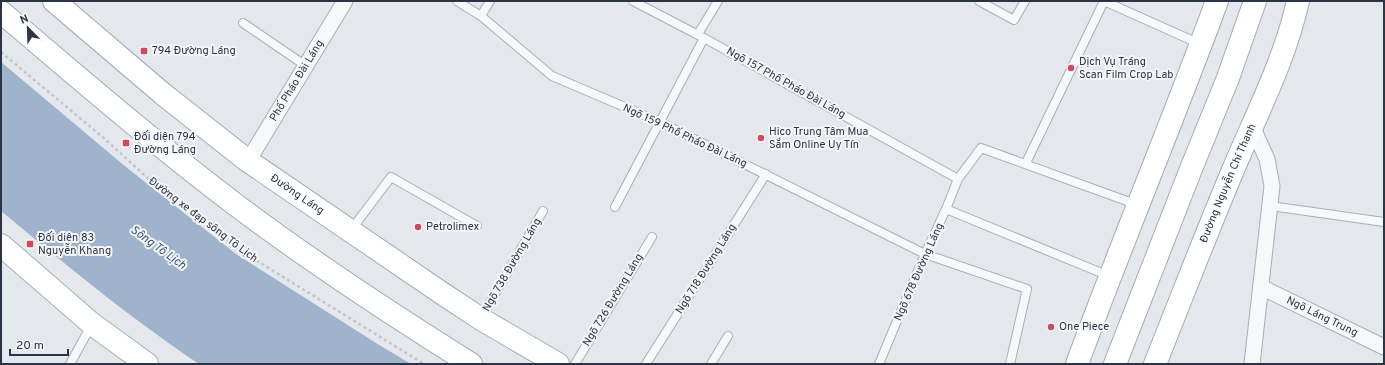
<svg xmlns="http://www.w3.org/2000/svg" width="1385" height="365" viewBox="0 0 1385 365" font-family="Overpass,sans-serif">
<style>
.water{fill:#9fb4cc}
.lines{fill:none;stroke-linecap:round;stroke-linejoin:round}
.service-casing{stroke:#a9aeb7;stroke-width:10}
.minor-casing{stroke:#a9aeb7;stroke-width:17}
.secondary-casing{stroke:#a9aeb7;stroke-width:24}
.primary-casing{stroke:#a3abb8;stroke-width:24}
.path{stroke:#c2c5cb;stroke-width:2.5;stroke-dasharray:3 3;stroke-linecap:butt}
.service{stroke:#f7f8fa;stroke-width:8}
.minor{stroke:#f7f8fa;stroke-width:15}
.secondary{stroke:#fff;stroke-width:22}
.primary{stroke:#fff;stroke-width:22}
.poi-dot{fill:#d1495b;stroke:#f4f6f9;stroke-width:1.5}
.labels{text-anchor:middle;dominant-baseline:central;stroke-width:4;stroke-linejoin:round;paint-order:stroke}
.poi-label{font-size:11px;fill:#2b3445;stroke:#f4f6f9;text-anchor:start}
.street-label{font-size:11px;fill:#2b3445;stroke:#f4f6f9}
.water-label{font-size:12px;font-style:italic;fill:#34527a;stroke:#f4f6f9}
</style>
<rect width="100%" height="100%" fill="#e4e7ec"/>
<path class="water" d="M 1,62 L 126,167 L 236,254 L 376,343 L 411,364 L 199,364 C 130,318 65,264 1,211 Z"/>
<g class="lines">
<defs>
<path id="service" d="M 457,1 L 481,16 L 552,76 L 660,122 L 925,254 L 1027,289 L 1010,364
M 633,1 L 704,38 L 958,179
M 979,1 L 1014,20 L 1025,1
M 1104,1 L 1200,44
M 481,16 L 490,1
M 243,23 L 306,66
M 698,34 L 718,1
M 1026,163 L 1104,1
M 1270,206 L 1384,222
M 615,207 L 704,38
M 946,209 L 1109,276
M 351,230 L 391,177 L 477,226
M 481,318 L 543,211
M 70,364 L 92,324
M 575,364 L 652,237
M 646,364 L 766,174
M 711,364 L 728,336
M 879,364 L 925,254 L 946,209 L 958,179 L 981,148 L 1138,205"/>
<g id="minor">
<path id="s1" d="M 248,161 L 345,1"/>
<path id="s2" d="M 1261,287 L 1384,347"/>
<path d="M 1252,364 L 1272,186 L 1267,159 L 1252,126"/>
</g>
<path id="secondary" d="M 1,245 L 92,324 L 147,364"/>
<g id="primary">
<path id="s3" d="M 54,1 L 163,94 L 248,161 L 443,294 L 481,319 L 558,364"/>
<path d="M 1,12 C 78,77 155,144 236,205 C 312,262 391,314 471,364"/>
<path d="M 1077,364 C 1122,242 1172,123 1217,1"/>
<path d="M 1115,364 L 1191,169 L 1228,78 L 1255,1"/>
<path id="s4" d="M 1155,364 C 1181,299 1206,234 1233,170 C 1256,115 1285,60 1298,1"/>
</g>
</defs>
<use href="#service" class="service-casing"/>
<use href="#minor" class="minor-casing"/>
<use href="#secondary" class="secondary-casing"/>
<use href="#primary" class="primary-casing"/>
<path class="path" d="M 1,52 L 106,140 L 153,183 L 241,251 L 424,364"/>
<use href="#service" class="service"/>
<use href="#minor" class="minor"/>
<use href="#secondary" class="secondary"/>
<use href="#primary" class="primary"/>
</g>
<g class="poi-dot">
<rect x="140" y="47" width="8" height="8" rx="2"/>
<circle cx="1071" cy="68" r="4"/>
<circle cx="761" cy="138" r="4"/>
<rect x="122" y="139" width="8" height="8" rx="2"/>
<circle cx="418" cy="227" r="4"/>
<rect x="26" y="240" width="8" height="8" rx="2"/>
<circle cx="1051" cy="327" r="4"/>
</g>
<g class="labels">
<g class="poi-label">
<text x="152" y="51">794 Đường Láng</text>
<text x="1079" y="62">Dịch Vụ Tráng<tspan x="1079" dy="13">Scan Film Crop Lab</tspan></text>
<text x="769" y="132">Hico Trung Tâm Mua<tspan x="769" dy="13">Sắm Online Uy Tín</tspan></text>
<text x="134" y="137">Đối diện 794<tspan x="134" dy="13">Đường Láng</tspan></text>
<text x="426" y="227">Petrolimex</text>
<text x="38" y="238">Đối diện 83<tspan x="38" dy="13">Nguyễn Khang</tspan></text>
<text x="1059" y="327">One Piece</text>
</g>
<g class="street-label">
<text stroke="none"><textPath href="#s1" startOffset="94">Phố Pháo Đài Láng</textPath></text>
<text transform="translate(786 83) rotate(29)">Ngõ 157 Phố Pháo Đài Láng</text>
<text transform="translate(685 136) rotate(25)">Ngõ 159 Phố Pháo Đài Láng</text>
<text stroke="none"><textPath href="#s4" startOffset="195">Đường Nguyễn Chí Thanh</textPath></text>
<text stroke="none"><textPath href="#s3" startOffset="311">Đường Láng</textPath></text>
<text transform="translate(203 220) rotate(37)">Đường xe đạp sông Tô Lịch</text>
<text transform="translate(512 265) rotate(-60)">Ngõ 738 Đường Láng</text>
<text transform="translate(706 269) rotate(-58)">Ngõ 718 Đường Láng</text>
<text transform="translate(919 272) rotate(-66)">Ngõ 678 Đường Láng</text>
<text transform="translate(613 300) rotate(-59)">Ngõ 726 Đường Láng</text>
<text stroke="none"><textPath href="#s2" startOffset="68">Ngõ Láng Trung</textPath></text>
</g>
<g class="water-label">
<text transform="translate(158 248) rotate(36)">Sông Tô Lịch</text>
</g>
</g>
<rect width="1385" height="365" fill="none" stroke="#2b3445" stroke-width="4"/>
<g transform="translate(28 28) rotate(337)" stroke="#f4f6f9" stroke-width="3" paint-order="stroke">
<path d="M0-3L7 15L0 10L-7 15Z" fill="#2b3445"/>
<text y="-6" font-size="11" font-weight="bold" text-anchor="middle" fill="#2b3445">N</text>
</g>
<path d="M10 349v6h58v-6" fill="none" stroke="#2b3445" stroke-width="2"/>
<text x="16" y="349" font-size="12" fill="#2b3445" stroke="#f4f6f9" stroke-width="3" paint-order="stroke">20 m</text>
</svg>
